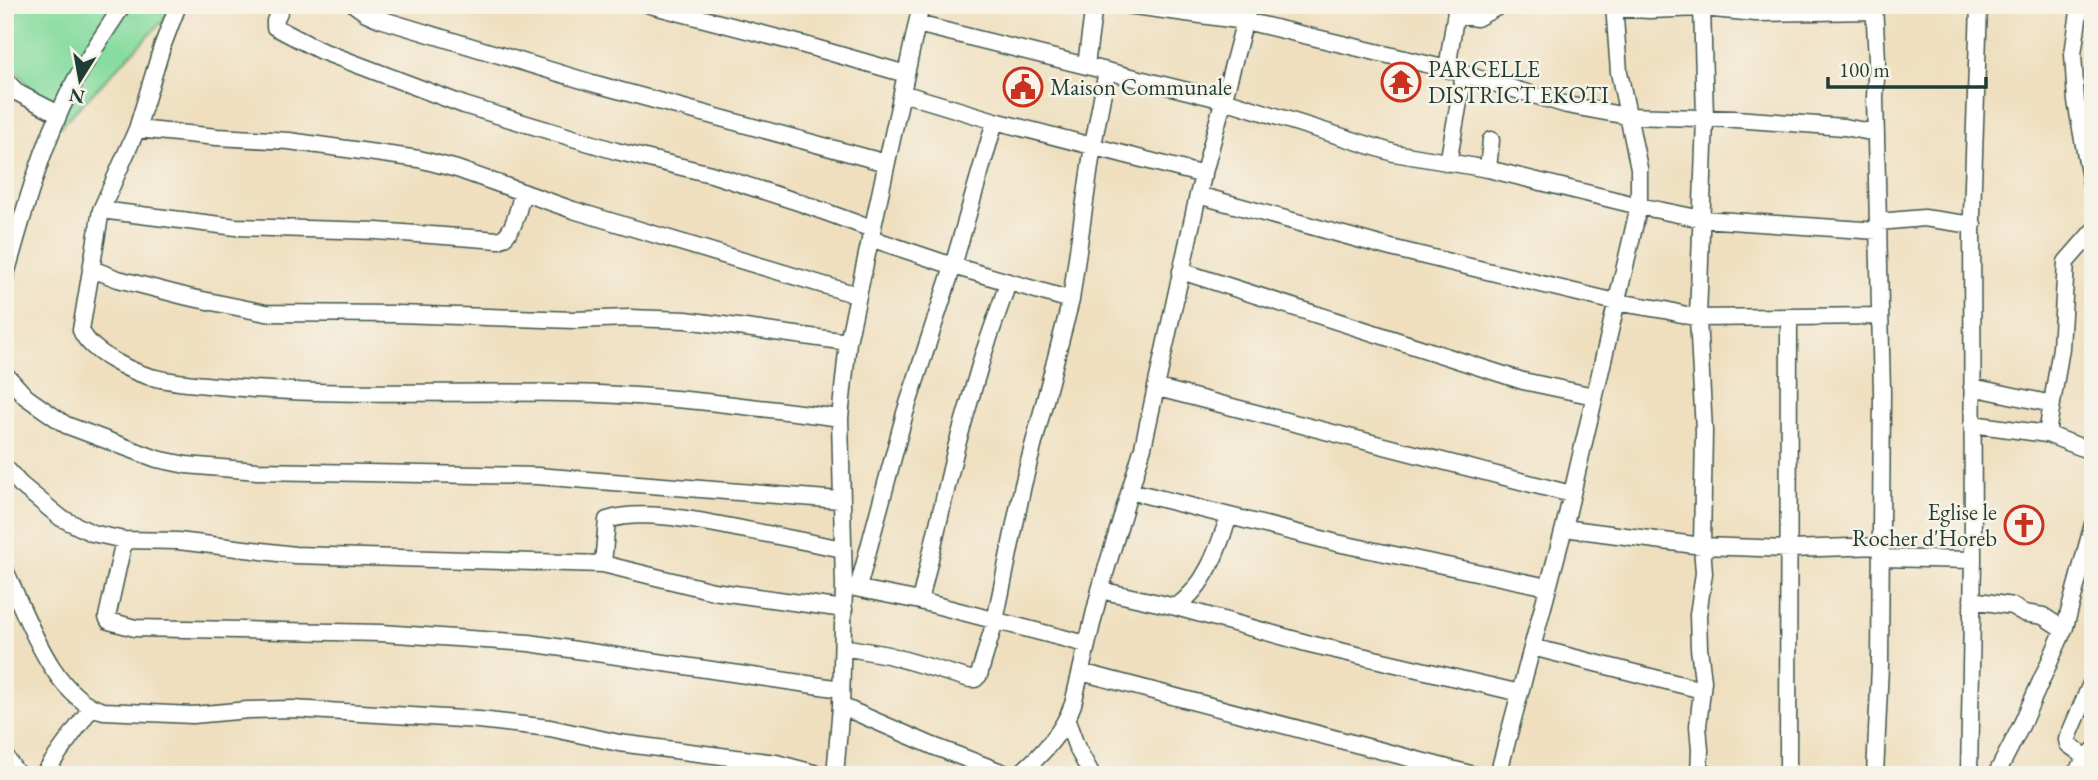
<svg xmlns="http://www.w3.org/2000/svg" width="2098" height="780" viewBox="0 0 2098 780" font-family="'EB Garamond',serif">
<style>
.green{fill:#84db9e;stroke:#528c69;stroke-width:2}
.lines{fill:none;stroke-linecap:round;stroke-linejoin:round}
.minor-casing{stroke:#3e5549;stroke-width:19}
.minor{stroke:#fff;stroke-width:16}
.labels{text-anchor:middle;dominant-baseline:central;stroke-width:5;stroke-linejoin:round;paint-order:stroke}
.poi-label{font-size:23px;fill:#1f3d34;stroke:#f7f3e8;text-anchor:start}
</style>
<rect width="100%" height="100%" fill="#f7f3e8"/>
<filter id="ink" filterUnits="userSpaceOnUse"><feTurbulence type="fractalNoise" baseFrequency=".0143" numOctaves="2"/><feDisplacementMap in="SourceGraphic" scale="14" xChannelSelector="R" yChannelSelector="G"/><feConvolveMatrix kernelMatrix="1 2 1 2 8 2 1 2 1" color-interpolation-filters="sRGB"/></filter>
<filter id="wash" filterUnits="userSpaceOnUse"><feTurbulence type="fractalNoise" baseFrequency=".00686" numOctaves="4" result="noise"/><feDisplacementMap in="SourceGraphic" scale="28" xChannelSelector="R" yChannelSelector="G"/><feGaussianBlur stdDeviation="1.57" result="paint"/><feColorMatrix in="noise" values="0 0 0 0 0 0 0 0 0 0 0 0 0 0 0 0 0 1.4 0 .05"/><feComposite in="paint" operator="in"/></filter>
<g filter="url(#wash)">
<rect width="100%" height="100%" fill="#efdfbf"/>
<path class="green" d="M 5,5 L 178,5 L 60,127 L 5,55 Z"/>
</g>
<g filter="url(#ink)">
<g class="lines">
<defs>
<path id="minor" d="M 178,5 L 162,47 L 137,129 L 101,210 L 81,330 C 90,353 136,375 160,379 C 190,385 223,386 254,389 C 357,396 459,391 561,393 C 654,394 747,406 840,418
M 282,5 L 275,21 L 275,27 L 319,50 L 464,105 L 616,151 L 711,174 L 801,203 L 872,229
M 355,5 L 366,13 L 380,19 L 592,83 L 886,163
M 650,5 L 801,44 L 906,74
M 1127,5 L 1245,21 L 1447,69 L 1567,105 L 1627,116 L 1735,119 L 1844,127 L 1876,133
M 1874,5 L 1877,60 L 1875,97 L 1882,392 L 1880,666 L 1875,775
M 2080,5 L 2073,54 L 2076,101 L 2093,195
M 1614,8 L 1649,10 L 1702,8 L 1756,13 L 1874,11
M 1456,15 L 1477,18 L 1501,5
M 917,24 L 1224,100 L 1394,153 L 1488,169 L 1639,206 L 1702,219 L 1878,231
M 1086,65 L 1094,5
M 1447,69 L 1457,5
M 5,80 L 18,93 L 59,114
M 902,93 L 995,121 L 1204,175
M 137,129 L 217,137 L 289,141 L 419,159 L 457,169 L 573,210 L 857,295
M 1448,163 L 1464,74
M 1488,169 L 1491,140
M 1198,195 L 1391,248 L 1616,302 L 1665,310 L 1698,318 L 1879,316
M 101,210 L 236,227 L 376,231 L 499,240 C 515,234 518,207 523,192
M 1878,222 L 1924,218 L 1973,225
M 870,238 L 953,266 L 1071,300
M 92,269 L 118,279 L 188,297 L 266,313 L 397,314 L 574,320 L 629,318 L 686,320 L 848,342
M 1181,271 L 1523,381 L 1594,396
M 5,278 C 23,214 41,148 71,88 C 86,60 105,32 123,5
M 5,374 L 26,397 L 66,425 L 157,459 L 186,465 L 257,471 L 537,476 L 840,500
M 1972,387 L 2052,404
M 1158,388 L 1571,494
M 1972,424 L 2047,434 L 2093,452
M 2047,434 L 2061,348 L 2066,262 L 2093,231
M 5,467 L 20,484 L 61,518 L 92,533 L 124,540 L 178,541 L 295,555 L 603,564 L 713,591 L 844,609
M 1130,491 L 1337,543 L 1548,587
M 1564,528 L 1702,546 L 1790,549 L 1881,546
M 124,540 L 107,617 L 109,621 L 135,628 L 381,633 L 529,643 L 841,689
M 1881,558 L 1973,560
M 603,564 L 607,520 C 646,507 712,524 752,531 C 782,537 813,543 843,549
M 5,570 C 26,614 53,699 104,711 L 193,715 L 248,710 L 293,709 L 479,720 L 550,728 L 619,743 L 776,763 L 821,775
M 850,587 L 920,601 L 1086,644
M 858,588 L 905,413 L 953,266 L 995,121
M 1100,590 L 1176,607 L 1310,644 L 1520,693
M 1972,600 L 2012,606 L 2024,613 L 2043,616 L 2063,629
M 920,601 L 956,448 L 983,355 L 1008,283
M 1176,607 C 1206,586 1218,549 1229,516
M 843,647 L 888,655 L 970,679 L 975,679 L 979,675 L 995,621 L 1023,485 L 1071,300 L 1093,145 L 1107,71
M 1532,647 L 1702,690
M 1081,672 L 1474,775
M 841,706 L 933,746 L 1009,775
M 1067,721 L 1077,748 L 1092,775
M 5,756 L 18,775
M 2087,758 L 2068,744 L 2067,740 L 2093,679
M 43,775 L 91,708
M 835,775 L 841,706 L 844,586 L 840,418 L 848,342 L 921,5
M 1018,775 C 1041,756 1063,732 1073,704 L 1100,590 L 1143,447 L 1198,195 L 1249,5
M 1498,775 L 1564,528 L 1639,206 L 1639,168 L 1619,72 L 1614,5
M 1699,775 L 1700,750 L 1698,726 L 1703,681 L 1699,648 L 1698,615 L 1704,573 L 1702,546 L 1704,431 L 1698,318 L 1705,118 L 1702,5
M 1788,775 L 1789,318
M 1969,775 L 1973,560 L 1972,214 L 1979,5
M 1996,775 L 2020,728 L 2065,627 L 2093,524
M 2074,775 L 2093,751"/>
</defs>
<use href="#minor" class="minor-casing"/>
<use href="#minor" class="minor"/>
</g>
</g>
<defs>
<symbol id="temple-ring" viewBox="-11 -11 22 22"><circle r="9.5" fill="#f7f3e8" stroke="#c8321e" stroke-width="1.5"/><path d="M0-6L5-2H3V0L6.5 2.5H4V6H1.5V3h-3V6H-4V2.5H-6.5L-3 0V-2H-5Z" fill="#c8321e"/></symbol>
<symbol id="civic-ring" viewBox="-11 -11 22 22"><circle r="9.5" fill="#f7f3e8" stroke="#c8321e" stroke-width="1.5"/><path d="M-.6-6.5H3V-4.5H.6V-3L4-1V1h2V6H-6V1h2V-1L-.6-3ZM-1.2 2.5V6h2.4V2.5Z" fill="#c8321e"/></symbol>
<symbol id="church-ring" viewBox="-11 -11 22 22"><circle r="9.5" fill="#f7f3e8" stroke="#c8321e" stroke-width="1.5"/><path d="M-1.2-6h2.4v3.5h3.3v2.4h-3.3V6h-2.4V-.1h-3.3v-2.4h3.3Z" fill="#c8321e"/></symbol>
</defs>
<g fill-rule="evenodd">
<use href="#temple-ring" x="1379" y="60" width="44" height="44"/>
<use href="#civic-ring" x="1001" y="65" width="44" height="44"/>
<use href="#church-ring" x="2002" y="503" width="44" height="44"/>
</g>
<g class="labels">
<g class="poi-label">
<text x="1428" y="69">PARCELLE<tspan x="1428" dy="26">DISTRICT EKOTI</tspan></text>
<text x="1050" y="87">Maison Communale</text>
<text x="1997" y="512" text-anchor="end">Eglise le<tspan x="1997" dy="26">Rocher d'Horeb</tspan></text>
</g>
</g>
<rect width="2098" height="780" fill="none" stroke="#f7f3e8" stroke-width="28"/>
<g transform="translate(80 80) rotate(191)" stroke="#f7f3e8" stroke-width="5" paint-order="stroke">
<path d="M0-5L12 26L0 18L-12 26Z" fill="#1f3d34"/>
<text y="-10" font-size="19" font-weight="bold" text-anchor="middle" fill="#1f3d34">N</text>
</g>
<path d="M1828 77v10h158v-10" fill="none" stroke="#1f3d34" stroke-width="3.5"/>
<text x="1839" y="77" font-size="21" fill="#1f3d34" stroke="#f7f3e8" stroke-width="5" paint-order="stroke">100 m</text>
</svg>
